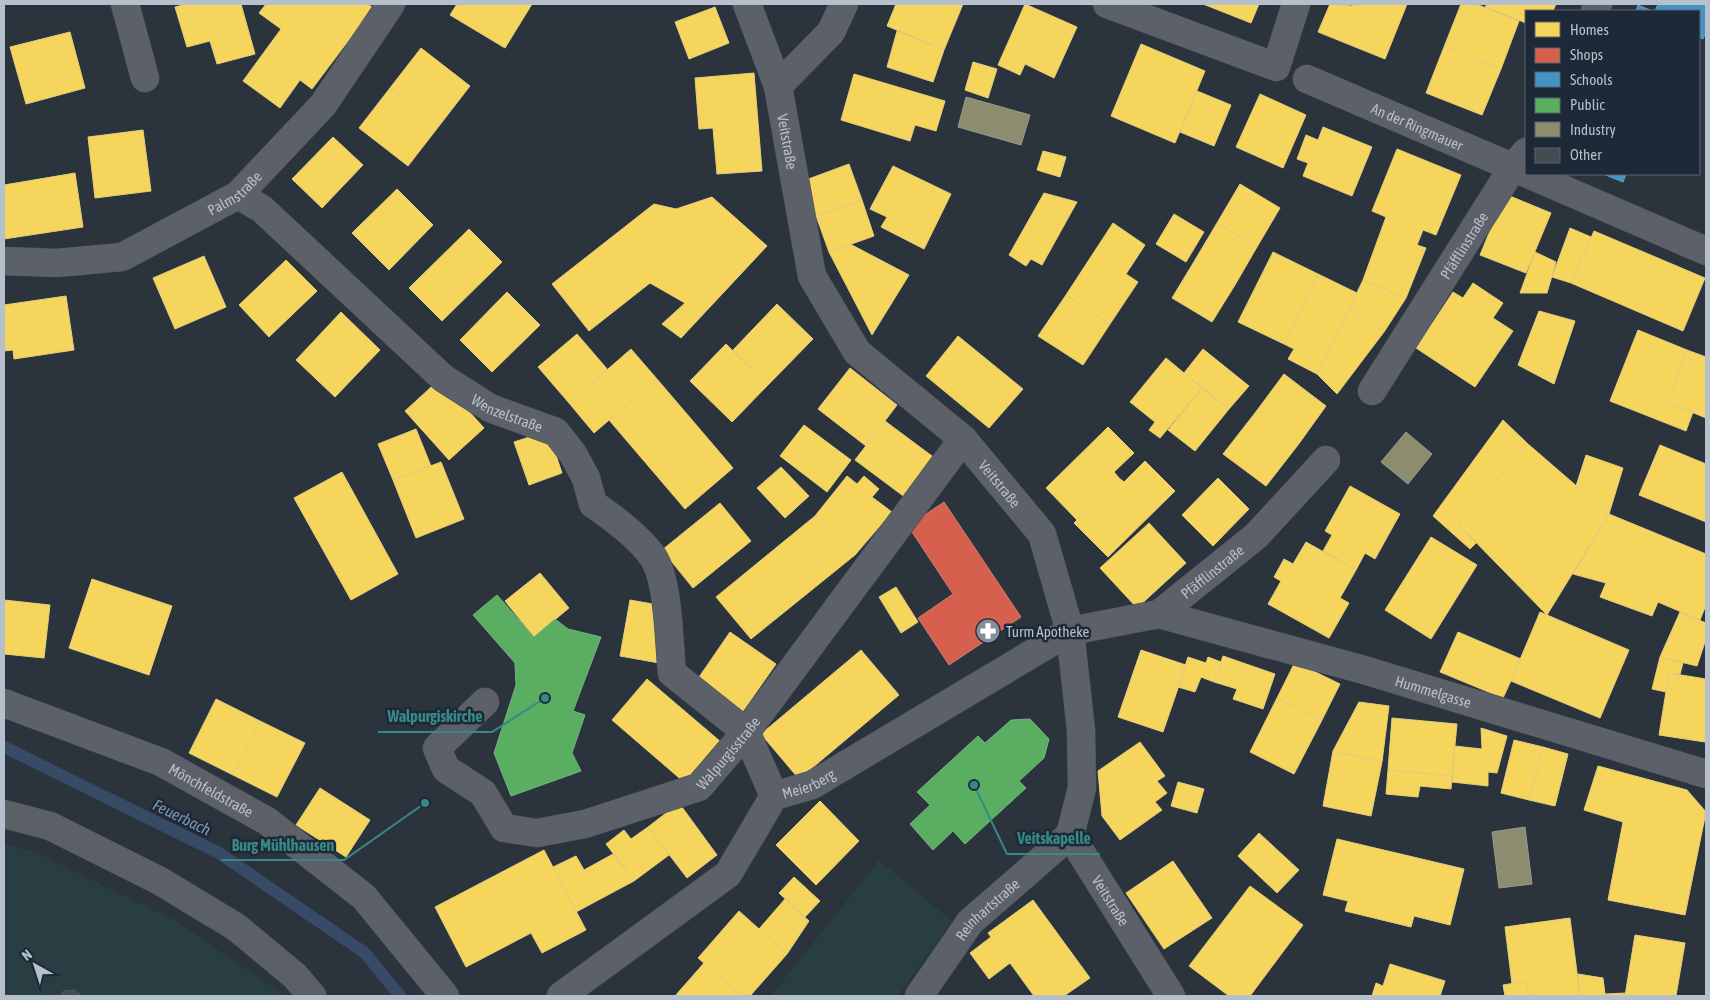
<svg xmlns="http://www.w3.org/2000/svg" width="1710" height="1000" viewBox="0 0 1710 1000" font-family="'Asap Condensed',sans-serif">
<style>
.green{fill:#283e42}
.homes{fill:#f6d55c;stroke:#e3ce7e}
.shops{fill:#d6604d;stroke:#cc7c73}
.schools{fill:#4393c3;stroke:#66a0c6}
.public{fill:#5aae61;stroke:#76b381}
.industry{fill:#8c8c6e;stroke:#999b8a}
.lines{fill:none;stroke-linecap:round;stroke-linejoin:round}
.stream{stroke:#374b66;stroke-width:12}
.building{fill:#444b52;stroke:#535a63}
.street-casing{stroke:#4a4f56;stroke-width:29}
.secondary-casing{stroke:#4a4f56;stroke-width:29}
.street{stroke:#5c6169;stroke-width:28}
.secondary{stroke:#5b6067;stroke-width:28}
.labels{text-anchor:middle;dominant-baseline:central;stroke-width:5;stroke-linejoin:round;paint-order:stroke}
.street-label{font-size:15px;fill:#b6bfcc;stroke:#1e2937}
.poi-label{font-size:15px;fill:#b6bfcc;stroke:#1e2937;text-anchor:start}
.water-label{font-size:16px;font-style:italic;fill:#7c95b4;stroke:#1e2937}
.leader{fill:none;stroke:#398886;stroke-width:2}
.callout-dot{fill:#398886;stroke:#1e2937;stroke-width:2}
.callout-label{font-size:16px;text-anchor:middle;font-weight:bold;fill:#398886;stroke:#1e2937;stroke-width:5;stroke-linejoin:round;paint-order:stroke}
</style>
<rect width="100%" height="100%" fill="#2b333c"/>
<path class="green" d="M 4,844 L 35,852 L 174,920 L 280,992 L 284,996 L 4,996 Z
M 879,860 L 952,921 L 898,996 L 771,996 Z"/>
<path class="homes" d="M 187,4 L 241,4 L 255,54 L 217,64 L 210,41 L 187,47 L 175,7 Z
M 266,4 L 368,4 L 373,8 L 312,89 L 300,80 L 280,108 L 243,81 L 281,29 L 259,13 Z
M 457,4 L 532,4 L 505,48 L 450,15 Z
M 896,4 L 963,4 L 944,50 L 887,26 Z
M 1025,4 L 1077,27 L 1054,78 L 1025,64 L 1020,75 L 998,65 Z
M 1203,4 L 1259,4 L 1251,23 Z
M 1330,4 L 1352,6 L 1353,4 L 1407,4 L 1385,59 L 1318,32 Z
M 1461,4 L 1476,4 L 1519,21 L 1501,69 L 1444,47 Z
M 1487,4 L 1556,4 L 1553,11 L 1526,11 L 1526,23 L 1485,7 Z
M 715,7 L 729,43 L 689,59 L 675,22 Z
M 897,31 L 944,50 L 933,82 L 887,67 Z
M 70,32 L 85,88 L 26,104 L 10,47 Z
M 1141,44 L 1205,71 L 1175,143 L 1111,116 Z
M 1444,47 L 1501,69 L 1482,115 L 1426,93 Z
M 421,48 L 470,86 L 439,126 L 390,88 Z
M 973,62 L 997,69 L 988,98 L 965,90 Z
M 754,73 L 762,171 L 717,174 L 713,128 L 699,129 L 695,78 Z
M 854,74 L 945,101 L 936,131 L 915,125 L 910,141 L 841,120 Z
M 390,88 L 439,126 L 408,166 L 359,128 Z
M 1197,91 L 1231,105 L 1214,146 L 1180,132 Z
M 1260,94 L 1306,115 L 1283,168 L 1236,147 Z
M 1323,127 L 1372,147 L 1352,196 L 1303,176 L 1308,163 L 1297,159 L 1306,135 L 1318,140 Z
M 143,130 L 151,191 L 95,198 L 88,137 Z
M 333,137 L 363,165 L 322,208 L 292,179 Z
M 1397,149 L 1461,175 L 1436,235 L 1423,230 L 1417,245 L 1426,248 L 1406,298 L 1363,280 L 1386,217 L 1372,211 Z
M 1043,151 L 1066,157 L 1060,177 L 1037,170 Z
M 849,164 L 862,200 L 816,216 L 803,181 Z
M 893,166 L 951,194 L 924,249 L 881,227 L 887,217 L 870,209 Z
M 75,173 L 83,227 L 4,239 L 4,185 Z
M 1240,184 L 1280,208 L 1257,247 L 1217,223 Z
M 397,189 L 433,225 L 389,270 L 352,233 Z
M 1044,193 L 1077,202 L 1042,265 L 1031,259 L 1026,266 L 1009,255 Z
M 1505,194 L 1551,213 L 1526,273 L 1480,255 Z
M 712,197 L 767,246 L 681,338 L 662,324 L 685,303 L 650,283 L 589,331 L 552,284 L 654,204 L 676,209 Z
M 862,200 L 874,236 L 829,252 L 816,216 Z
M 1174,214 L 1204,232 L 1186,262 L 1156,244 Z
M 1113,223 L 1145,245 L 1126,274 L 1138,282 L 1110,324 L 1066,295 Z
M 1217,223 L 1257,247 L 1235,285 L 1195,260 Z
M 1570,228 L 1591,237 L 1571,283 L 1552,277 Z
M 469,229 L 502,262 L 442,321 L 409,288 Z
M 1594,231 L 1705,278 L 1683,331 L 1571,283 Z
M 850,244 L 909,275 L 872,335 L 829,252 Z
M 1273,252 L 1318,274 L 1284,344 L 1238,322 Z
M 1535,252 L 1556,262 L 1547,293 L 1520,293 Z
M 204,256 L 226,307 L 175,329 L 153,278 Z
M 286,260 L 317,291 L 269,337 L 239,305 Z
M 1195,260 L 1235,285 L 1212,322 L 1172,298 Z
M 1318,274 L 1357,293 L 1317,374 L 1288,359 L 1294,349 L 1284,344 Z
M 1363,280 L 1406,298 L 1384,332 L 1349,309 Z
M 1473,283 L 1503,303 L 1493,318 L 1513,331 L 1475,387 L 1416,348 L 1453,292 L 1463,298 Z
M 507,292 L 540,325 L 492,372 L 460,340 Z
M 1066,295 L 1110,324 L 1083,365 L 1038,336 Z
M 66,296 L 74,350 L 14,359 L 13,350 L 4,351 L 4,305 Z
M 777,304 L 813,339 L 768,385 L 733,350 Z
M 1349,309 L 1384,332 L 1337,394 L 1317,374 Z
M 1539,311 L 1575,321 L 1554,384 L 1518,365 Z
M 341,312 L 380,350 L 335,397 L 296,360 Z
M 1638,330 L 1687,350 L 1667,402 L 1693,412 L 1686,431 L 1610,401 Z
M 577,334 L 608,370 L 569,403 L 538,367 Z
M 958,336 L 1023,389 L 989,428 L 926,376 Z
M 726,344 L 768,385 L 732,422 L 690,381 Z
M 631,349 L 657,379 L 594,433 L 569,403 Z
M 1203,349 L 1249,386 L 1229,409 L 1184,373 Z
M 1687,350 L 1706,357 L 1706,418 L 1667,402 Z
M 1166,358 L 1202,388 L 1160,438 L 1149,430 L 1155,422 L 1130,402 Z
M 850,368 L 897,405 L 866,446 L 818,409 Z
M 1284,374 L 1326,406 L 1298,445 L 1255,413 Z
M 440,379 L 484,428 L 449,460 L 405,411 Z
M 657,379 L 733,468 L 685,509 L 609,420 Z
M 1202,388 L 1229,409 L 1195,451 L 1168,430 Z
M 1255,413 L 1298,445 L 1266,486 L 1223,454 Z
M 1503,420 L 1528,444 L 1458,524 L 1476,543 L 1470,549 L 1433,516 Z
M 885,421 L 936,459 L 906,498 L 855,460 Z
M 804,425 L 851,460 L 827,492 L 780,456 Z
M 1108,427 L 1134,453 L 1114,472 L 1119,478 L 1077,520 L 1046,488 Z
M 416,429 L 431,466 L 393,480 L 378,444 Z
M 548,431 L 562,473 L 529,485 L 514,442 Z
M 1528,444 L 1609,514 L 1547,615 L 1458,524 Z
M 1660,445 L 1706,464 L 1706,522 L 1639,495 Z
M 1586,455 L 1623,468 L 1609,514 L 1576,486 Z
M 1145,461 L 1175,491 L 1108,557 L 1074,523 L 1119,478 L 1124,482 Z
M 441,462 L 464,519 L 416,538 L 393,480 Z
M 781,467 L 809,496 L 785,518 L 757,488 Z
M 342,472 L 398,574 L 351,600 L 294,498 Z
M 847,476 L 857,484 L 864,476 L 879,489 L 872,497 L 892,512 L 855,555 L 815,516 Z
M 1218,478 L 1249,509 L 1213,546 L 1182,515 Z
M 1350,486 L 1400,514 L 1375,559 L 1365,553 L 1356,570 L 1323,551 L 1332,535 L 1325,531 Z
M 720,503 L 751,541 L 693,588 L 662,550 Z
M 1609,514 L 1706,554 L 1706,605 L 1700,620 L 1658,602 L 1652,616 L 1600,597 L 1606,583 L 1573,574 Z
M 815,516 L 855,555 L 751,639 L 716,597 Z
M 1149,523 L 1186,563 L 1137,608 L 1100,568 Z
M 1431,537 L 1477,565 L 1431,639 L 1385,610 Z
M 1306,542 L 1356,570 L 1340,598 L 1349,603 L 1329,638 L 1268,604 L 1281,581 L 1274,577 L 1284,559 L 1293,564 Z
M 540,573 L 569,608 L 534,637 L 505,601 Z
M 92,579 L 172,606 L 149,675 L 69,648 Z
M 896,587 L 918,622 L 901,633 L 879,597 Z
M 4,600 L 50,605 L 44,658 L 4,654 Z
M 630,600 L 670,607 L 659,663 L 620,656 Z
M 1540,612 L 1629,650 L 1600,718 L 1511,681 Z
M 1680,612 L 1706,623 L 1706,639 L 1697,666 L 1660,657 Z
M 730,632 L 776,664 L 741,714 L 695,683 Z
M 1458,632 L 1521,659 L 1503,698 L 1440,672 Z
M 861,650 L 899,695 L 799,779 L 761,734 Z
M 1141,650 L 1186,665 L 1163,732 L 1118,717 Z
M 1223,656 L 1275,674 L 1263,709 L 1233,699 L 1237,689 L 1214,682 Z
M 1188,657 L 1206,663 L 1208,657 L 1221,662 L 1214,682 L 1201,677 L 1195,692 L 1178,687 Z
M 1660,657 L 1683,663 L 1680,674 L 1669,673 L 1666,692 L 1652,689 Z
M 1295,662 L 1340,684 L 1322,720 L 1277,698 Z
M 1669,673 L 1706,679 L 1705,742 L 1659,735 Z
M 647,679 L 728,748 L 692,789 L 612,720 Z
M 1277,698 L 1322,720 L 1294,774 L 1250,752 Z
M 216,699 L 260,721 L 233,775 L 189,753 Z
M 1359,702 L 1389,706 L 1382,762 L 1333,751 Z
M 1392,718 L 1457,724 L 1452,776 L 1388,770 Z
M 260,721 L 305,743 L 277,797 L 233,775 Z
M 1481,728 L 1507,736 L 1497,773 L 1488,772 L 1488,786 L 1452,782 L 1455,746 L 1482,749 Z
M 1514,740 L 1543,747 L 1529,800 L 1501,793 Z
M 1140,742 L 1165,776 L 1157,781 L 1167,793 L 1155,802 L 1162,810 L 1120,840 L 1102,816 L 1098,771 Z
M 1543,747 L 1568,754 L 1555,806 L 1529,800 Z
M 1333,751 L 1382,762 L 1371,816 L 1323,806 Z
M 1598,766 L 1687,790 L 1706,812 L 1685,915 L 1608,900 L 1623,822 L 1584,810 Z
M 1388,770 L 1452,776 L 1451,789 L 1420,786 L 1418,797 L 1386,794 Z
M 1178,782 L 1204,789 L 1197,813 L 1171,806 Z
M 320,788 L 370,820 L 346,857 L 296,825 Z
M 820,801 L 859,841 L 816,885 L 776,845 Z
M 679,803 L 717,855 L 687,878 L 648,827 Z
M 648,827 L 669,855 L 634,881 L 606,844 L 624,830 L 631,839 Z
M 1259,833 L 1299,870 L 1277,893 L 1238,856 Z
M 1337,839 L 1464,869 L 1450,925 L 1414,916 L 1411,927 L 1345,911 L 1348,901 L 1323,895 Z
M 544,850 L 586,930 L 542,953 L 531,933 L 466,967 L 435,907 Z
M 613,854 L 634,881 L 576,912 L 553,867 L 576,856 L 584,870 Z
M 1173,861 L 1212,918 L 1164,949 L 1126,893 Z
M 794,877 L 820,901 L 805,917 L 779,893 Z
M 1250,886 L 1303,925 L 1250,996 L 1229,996 L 1189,966 Z
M 785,899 L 809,921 L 787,954 L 759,929 Z
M 1033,900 L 1090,978 L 1064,996 L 1034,996 L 1010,963 L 989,979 L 970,953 L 991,937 L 988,933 Z
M 739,911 L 787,954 L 750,996 L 742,996 L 698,958 Z
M 1570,918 L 1580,996 L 1529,996 L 1527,981 L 1512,984 L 1505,927 Z
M 1635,935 L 1685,943 L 1676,996 L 1625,996 Z
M 704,963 L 742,996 L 675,996 Z
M 1390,964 L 1445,981 L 1440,996 L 1372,996 L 1376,983 L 1383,986 Z
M 1578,974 L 1603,978 L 1605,994 L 1626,993 L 1625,996 L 1580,996 Z
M 1527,981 L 1529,996 L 1505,996 L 1503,985 Z"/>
<path class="shops" d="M 944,502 L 1021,617 L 949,665 L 918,618 L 953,594 L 908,526 Z"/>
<path class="schools" d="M 1658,4 L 1706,4 L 1706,32 L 1703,39 L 1699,37 L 1699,11 L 1655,11 Z
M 1638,5 L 1652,11 L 1636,11 Z
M 1603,174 L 1626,174 L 1623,182 Z"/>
<path class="public" d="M 497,595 L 534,637 L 555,619 L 568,629 L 601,637 L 573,711 L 585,715 L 572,753 L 581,771 L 511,796 L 494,753 L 516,685 L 515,663 L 473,615 Z
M 1030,719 L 1049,739 L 1044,758 L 1019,781 L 1026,788 L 965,844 L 953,831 L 933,850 L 910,824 L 930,805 L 917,792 L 978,736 L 985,743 L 1011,720 Z"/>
<path class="industry" d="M 966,97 L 1030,115 L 1021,145 L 958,127 Z
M 1406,432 L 1432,454 L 1408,484 L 1381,462 Z
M 1525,827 L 1532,884 L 1499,888 L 1492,832 Z"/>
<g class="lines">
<path class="stream" d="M 4,747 L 219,853 L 365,953 L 400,996"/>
</g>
<path class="building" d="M 75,990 L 81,996 L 60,996 L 64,991 Z"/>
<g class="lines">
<defs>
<g id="street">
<path d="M 125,4 L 145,78"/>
<path id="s1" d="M 747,4 L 778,86 L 812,276 L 857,352 L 963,439 L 1042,534 L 1070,631 L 1081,730 L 1082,788 L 1070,835 L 1171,996"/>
<path d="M 1107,4 L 1276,67 L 1296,4"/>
<path d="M 1595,11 L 1598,4"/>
<path id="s2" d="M 1307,79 L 1526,173"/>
<path d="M 778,86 L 831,32 L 844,4"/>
<path d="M 1528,174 L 1706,251"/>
<path id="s3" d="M 238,195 L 262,209 L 443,378 L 490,408 L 556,432 L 573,454 L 586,478 L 593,504 C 611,516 640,538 653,557 C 669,581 669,644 672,673 L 746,732 L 774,796"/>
<path id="s4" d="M 4,261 L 57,263 L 122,257 L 238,195 L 323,105 L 391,4"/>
<path id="s5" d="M 1372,391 L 1513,167 L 1526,152"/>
<path id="s6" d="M 1159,614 L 1364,670 L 1706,774"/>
<path id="s7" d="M 485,702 L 437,748 L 446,769 L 483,793 L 504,828 L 537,833 L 585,824 L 699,787 L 746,732 L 963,439"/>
<path id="s8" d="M 4,703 L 161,762 L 267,821 L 364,897 L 445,996"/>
<path id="s9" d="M 561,996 L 728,874 L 774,796 L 812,785 L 1070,631 L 1159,614 L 1256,536 L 1326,460"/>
<path id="s10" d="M 919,996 L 970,922 L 1070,835"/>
</g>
<path id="secondary" d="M 4,814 L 50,826 L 160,881 L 236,927 L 295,976 L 312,996"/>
</defs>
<use href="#street" class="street-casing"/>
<use href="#secondary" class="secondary-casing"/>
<use href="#street" class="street"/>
<use href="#secondary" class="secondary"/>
</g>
<defs>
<symbol id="pharmacy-disc" viewBox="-11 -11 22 22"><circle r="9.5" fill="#858e9a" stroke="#1e2937"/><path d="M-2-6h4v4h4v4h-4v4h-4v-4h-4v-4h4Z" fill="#fff"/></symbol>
</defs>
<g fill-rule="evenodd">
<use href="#pharmacy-disc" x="974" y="617" width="28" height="28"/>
</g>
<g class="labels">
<g class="street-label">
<text stroke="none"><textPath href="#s2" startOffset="120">An der Ringmauer</textPath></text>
<text stroke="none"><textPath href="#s1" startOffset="144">Veitstraße</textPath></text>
<text stroke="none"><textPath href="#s4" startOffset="248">Palmstraße</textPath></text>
<text stroke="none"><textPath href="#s5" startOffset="172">Pfäfflinstraße</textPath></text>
<text stroke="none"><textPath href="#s3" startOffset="349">Wenzelstraße</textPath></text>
<text stroke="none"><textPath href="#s1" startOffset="564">Veitstraße</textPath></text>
<text stroke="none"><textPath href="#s9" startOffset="796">Pfäfflinstraße</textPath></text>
<text stroke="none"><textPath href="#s6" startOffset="285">Hummelgasse</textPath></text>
<text stroke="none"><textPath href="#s7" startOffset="421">Walpurgisstraße</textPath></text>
<text stroke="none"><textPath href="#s9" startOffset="334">Meierberg</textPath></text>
<text stroke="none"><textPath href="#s8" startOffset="225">Mönchfeldstraße</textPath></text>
<text stroke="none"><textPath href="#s1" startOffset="1014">Veitstraße</textPath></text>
<text stroke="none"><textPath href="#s10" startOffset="111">Reinhartstraße</textPath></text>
</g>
<g class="poi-label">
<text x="1006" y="631">Turm Apotheke</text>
</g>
<g class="water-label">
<text transform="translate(182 817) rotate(26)">Feuerbach</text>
</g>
</g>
<path class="leader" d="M545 698L492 732H378M974 785L1007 854H1100M425 803L344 860H221"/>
<g class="callout-dot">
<circle cx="545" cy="698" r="5"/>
<circle cx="974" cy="785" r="5"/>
<circle cx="425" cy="803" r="5"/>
</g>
<g class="callout-label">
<text x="435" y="722">Walpurgiskirche</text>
<text x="1054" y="844">Veitskapelle</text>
<text x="283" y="851">Burg Mühlhausen</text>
</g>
<rect width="1710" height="1000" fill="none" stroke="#b6bfcc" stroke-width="10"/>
<rect x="1525" y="10" width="175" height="165" fill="#1e2937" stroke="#5b6573"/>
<rect x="1535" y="22" width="25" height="15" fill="#f6d55c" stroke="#5b6573"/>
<text x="1570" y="35" font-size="15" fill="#b6bfcc">Homes</text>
<rect x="1535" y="48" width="25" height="15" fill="#d6604d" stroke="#5b6573"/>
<text x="1570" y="60" font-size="15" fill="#b6bfcc">Shops</text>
<rect x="1535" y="72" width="25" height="15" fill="#4393c3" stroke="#5b6573"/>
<text x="1570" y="85" font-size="15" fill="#b6bfcc">Schools</text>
<rect x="1535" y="98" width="25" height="15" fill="#5aae61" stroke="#5b6573"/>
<text x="1570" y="110" font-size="15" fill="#b6bfcc">Public</text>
<rect x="1535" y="122" width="25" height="15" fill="#8c8c6e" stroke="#5b6573"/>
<text x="1570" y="135" font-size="15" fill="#b6bfcc">Industry</text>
<rect x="1535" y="148" width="25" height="15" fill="#444b52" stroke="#5b6573"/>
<text x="1570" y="160" font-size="15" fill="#b6bfcc">Other</text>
<g transform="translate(35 965) rotate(321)" stroke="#1e2937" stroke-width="4" paint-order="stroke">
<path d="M0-4L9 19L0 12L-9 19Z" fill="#b6bfcc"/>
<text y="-8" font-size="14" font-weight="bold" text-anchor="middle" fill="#b6bfcc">N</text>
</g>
</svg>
